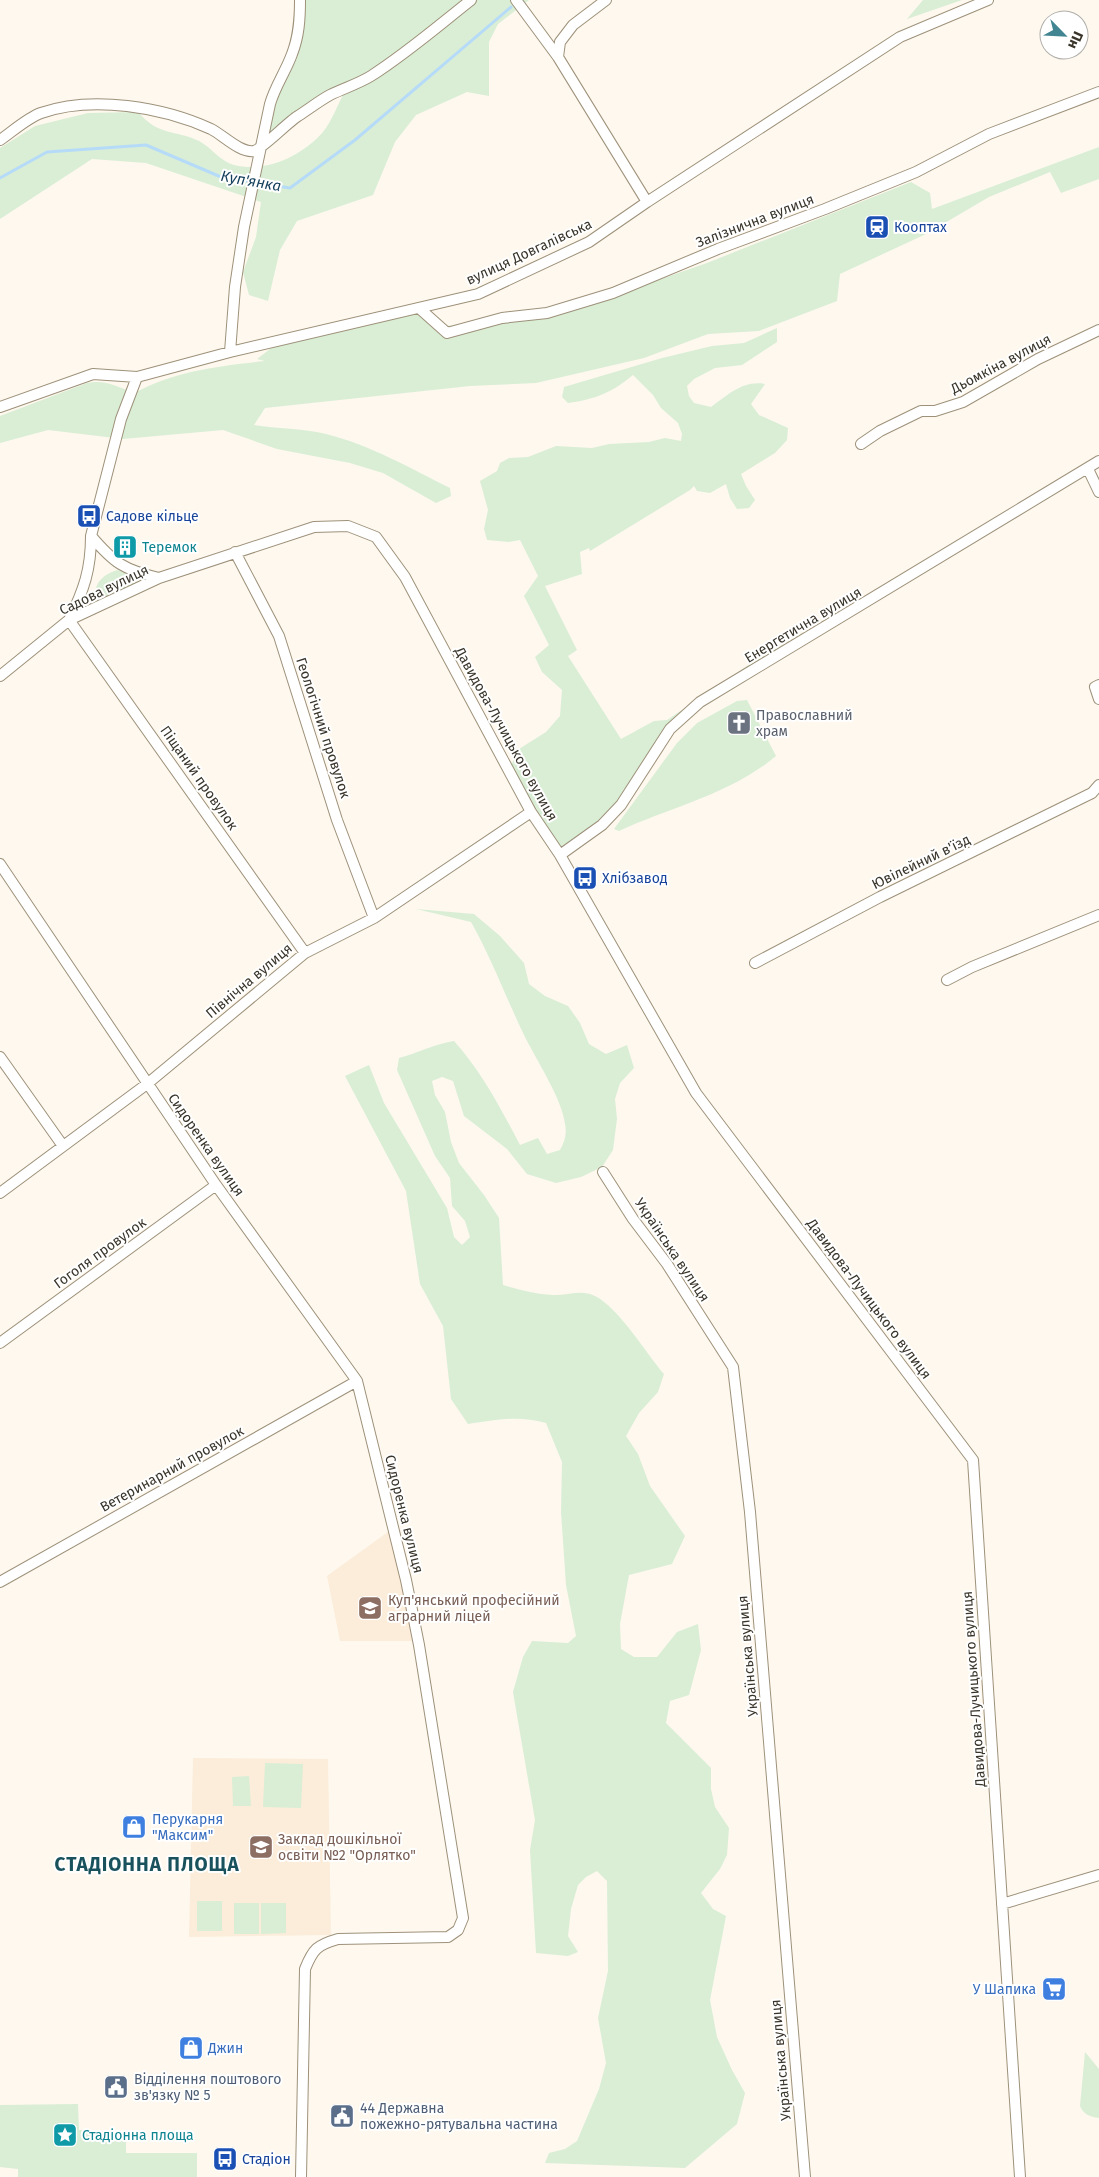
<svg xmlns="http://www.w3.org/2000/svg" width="1099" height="2177" viewBox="0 0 1099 2177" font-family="'Fira Sans',sans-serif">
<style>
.education{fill:#fbedd9}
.green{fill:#d9eed5}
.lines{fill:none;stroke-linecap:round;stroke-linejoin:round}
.stream{stroke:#b6dbf8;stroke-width:3}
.street-casing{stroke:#9e917a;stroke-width:12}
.street{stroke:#fff;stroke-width:10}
.labels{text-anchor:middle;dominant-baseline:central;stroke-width:4;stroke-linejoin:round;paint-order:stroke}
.street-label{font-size:14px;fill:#3a352b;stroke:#fff}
.transit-label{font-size:14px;fill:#164399;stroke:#fff;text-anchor:start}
.culture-label{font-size:14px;fill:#0d838f;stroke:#fff;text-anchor:start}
.worship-label{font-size:14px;fill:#5b616d;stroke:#fff;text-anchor:start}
.education-label{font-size:14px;fill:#785e54;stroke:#fff;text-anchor:start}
.shop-label{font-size:14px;fill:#366cbe;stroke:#fff;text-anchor:start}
.service-label{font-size:14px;fill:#4e5e75;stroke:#fff;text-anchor:start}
.water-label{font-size:15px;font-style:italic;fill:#133e5a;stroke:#fff}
.district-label{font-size:19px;font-weight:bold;letter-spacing:1px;fill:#19525d;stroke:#fff}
</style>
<rect width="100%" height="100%" fill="#fef8ee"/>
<path class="education" d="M 392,1529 L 414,1641 L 340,1641 L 327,1576 Z
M 193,1758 L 328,1759 L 331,1935 L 189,1937 Z"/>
<path class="green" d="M 300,0 L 529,0 L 498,24 L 489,42 L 489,96 L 467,92 L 416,115 L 395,142 L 373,195 L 297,221 L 280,250 L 268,301 L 249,295 L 243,272 L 256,237 L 261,202 L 146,163 L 92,159 L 0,219 L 0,148 L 35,126 L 88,113 L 138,112 C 160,137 174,129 199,141 C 211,147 221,162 234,165 C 266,173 302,156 323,132 C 332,121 338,104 345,91 L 315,105 L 260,149 L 270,104 L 292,55 Z
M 923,0 L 962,0 L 907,19 Z
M 1099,147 L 1099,179 L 1061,193 L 1050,172 L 989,197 L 926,234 L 840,274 L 837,301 L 759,331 L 708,334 L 644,358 L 536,383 L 470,386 L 265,408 L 254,425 C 277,429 302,428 326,434 C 370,445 410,468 450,488 L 451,496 L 436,503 L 383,473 L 350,463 L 277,449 L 223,430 L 123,439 L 48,430 L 0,443 L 0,416 L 87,383 C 105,379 118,387 135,393 C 173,371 221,366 265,361 L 257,359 L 274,346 L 415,311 L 433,328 L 502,318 L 563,313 L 707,263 L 911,182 L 930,193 L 932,209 Z
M 777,328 L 777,342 L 742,365 L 715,368 L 694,379 L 687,386 L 689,396 L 694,403 L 711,407 C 728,395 743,380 765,384 L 751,404 L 759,415 L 788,428 L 787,440 L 775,453 L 741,474 L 746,486 L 755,500 L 749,508 L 737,509 L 730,498 L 726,484 L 710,493 L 697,491 L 694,486 L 690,490 L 590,551 L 589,548 L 580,552 L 582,574 L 545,586 L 577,650 L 568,656 L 621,739 L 654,721 L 667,720 L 747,666 L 804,632 L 670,729 L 622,803 L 560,855 L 508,772 L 519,749 L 546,732 L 560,716 L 562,690 L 542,672 L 535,657 L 549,645 L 524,596 L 538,576 L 520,540 L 509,542 L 487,540 L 484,529 L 488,510 L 480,481 L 497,471 L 500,463 L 509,458 L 528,457 L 556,446 L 592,448 L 609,444 L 649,442 L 665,438 L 681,441 L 682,434 L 678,423 L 661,408 L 653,395 L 633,375 C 611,393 596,399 568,403 L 562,397 L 564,387 L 662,358 L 712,346 L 744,343 Z
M 118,570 L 136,578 L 140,584 L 103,600 L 96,597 C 93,582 106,573 118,570 Z
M 747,700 L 776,756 C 731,794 671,807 619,831 L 614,829 L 677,743 L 697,723 L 737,701 Z
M 416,909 L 474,914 L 500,936 L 524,963 L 529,984 L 545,996 L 568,1006 L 580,1023 L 589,1044 L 606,1054 L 627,1045 L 634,1068 L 620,1083 L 615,1099 L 617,1119 L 613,1150 L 602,1167 L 581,1177 L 556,1183 L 527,1174 L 507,1149 L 464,1116 L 453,1081 L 442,1077 L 432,1081 L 435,1095 L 445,1112 L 451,1142 L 459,1163 L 484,1195 L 499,1218 L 503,1285 C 520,1290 535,1294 553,1295 C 566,1296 581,1289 595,1296 C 619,1308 645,1352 664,1374 L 658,1392 L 639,1413 L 626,1436 L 638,1454 L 650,1486 L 685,1536 L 672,1564 L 629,1575 L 620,1624 L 621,1649 L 634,1657 L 657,1657 L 677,1632 L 698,1624 L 701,1650 L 689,1695 L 670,1701 L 666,1723 L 711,1768 L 711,1789 L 715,1807 L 729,1828 L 727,1855 L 720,1869 L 701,1893 L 713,1909 L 726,1916 L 710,2000 L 717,2037 L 732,2070 L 745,2093 L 737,2124 L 685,2168 L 545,2163 L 549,2153 L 565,2149 L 577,2141 L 599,2089 L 606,2063 L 598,2018 L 608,1971 L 607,1881 L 597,1871 L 586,1877 L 578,1885 L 571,1909 L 568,1936 L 578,1952 L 568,1956 L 536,1953 L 530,1850 L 535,1820 L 513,1692 L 523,1657 L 532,1641 L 568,1643 L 576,1636 L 566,1585 L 561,1512 L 562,1462 L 546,1423 C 517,1415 497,1420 468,1424 L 451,1399 L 443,1326 L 420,1284 L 406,1191 L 345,1076 L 369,1065 L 384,1103 L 447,1208 L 454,1237 L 462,1245 L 470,1237 L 465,1221 L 452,1206 L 450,1178 L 435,1156 L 397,1070 L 399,1058 C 418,1053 434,1044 454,1041 C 482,1072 501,1109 520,1145 L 538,1138 L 547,1154 L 560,1150 C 565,1141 567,1134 565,1124 C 562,1099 537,1061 525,1037 C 506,998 492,959 471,922 Z
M 265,1763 L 303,1764 L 301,1808 L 263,1807 Z
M 249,1776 L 251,1806 L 233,1806 L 232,1777 Z
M 197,1901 L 222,1901 L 222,1931 L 197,1931 Z
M 234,1903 L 259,1903 L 259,1934 L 234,1934 Z
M 261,1903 L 286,1903 L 286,1933 L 261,1934 Z
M 1085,2052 L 1099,2069 L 1099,2118 C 1090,2117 1083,2114 1080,2106 Z
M 78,2104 L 79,2130 L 126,2132 L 126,2153 L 197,2153 L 197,2177 L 18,2177 L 18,2169 L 0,2167 L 0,2105 Z"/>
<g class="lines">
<path class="stream" d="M 0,178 L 47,152 L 146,145 L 221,177 L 290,188 L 355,140 L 511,7"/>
<defs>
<path id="street" d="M 516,0 L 558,57
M 606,0 L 573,25 L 560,42 L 558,57 L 647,202
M 0,140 C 12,132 27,118 41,113 C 92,95 163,107 211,129 C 223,135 240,153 254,151 C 262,149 288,122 298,116 C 309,109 319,101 330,95 C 344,88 358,84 371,76 C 407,53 438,26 471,0
M 419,308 L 447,333 L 502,318 L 547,313 L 613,293 L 718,249 L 825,209 L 916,172 L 989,134 L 1099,92
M 230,352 L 235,287 L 244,227 L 270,104 C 275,86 286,71 292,54 C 299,36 300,19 300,0
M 137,377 L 121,419 L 91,536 C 114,563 124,570 159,578
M 0,407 L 93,374 L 137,377 L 230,352 L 478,294 L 589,242 L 647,202 L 900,37 L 988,0
M 861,444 L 880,431 L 921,411 L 935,411 L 963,402 L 1038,359 L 1099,330
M 1088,469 L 1099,492
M 91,536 C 91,569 84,590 69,620 L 305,953
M 235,552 L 279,636 L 337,820 L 374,918
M 0,676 L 69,620 L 159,578 L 314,527 L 348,526 L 376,537 L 405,577 L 531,812 L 560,855 L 696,1093 L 973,1460 L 1020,2177
M 1099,685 L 1095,687 L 1099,699
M 560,855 L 602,825 L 621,805 L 670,729 L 700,702 L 1099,461
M 0,864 L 216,1185 L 357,1381 L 406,1580 L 419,1645 L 463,1918 L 458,1930 L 448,1937 L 338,1939 C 317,1945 313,1949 305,1969 L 301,2177
M 755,963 L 880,897 L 1092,793 L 1099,785
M 947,980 L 972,967 L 1099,915
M 0,1057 L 63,1146
M 603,1172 L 633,1219 L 667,1264 L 733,1367 L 750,1512 L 805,2177
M 0,1193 L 147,1084 L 305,953 L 374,918 L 531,812
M 0,1343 L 216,1185
M 0,1582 L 357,1381
M 1002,1904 L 1099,1875"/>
</defs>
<use href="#street" class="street-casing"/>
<use href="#street" class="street"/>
</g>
<defs>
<symbol id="station-square" viewBox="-11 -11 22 22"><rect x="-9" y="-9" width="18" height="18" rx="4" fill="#1a4fb4" stroke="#fff"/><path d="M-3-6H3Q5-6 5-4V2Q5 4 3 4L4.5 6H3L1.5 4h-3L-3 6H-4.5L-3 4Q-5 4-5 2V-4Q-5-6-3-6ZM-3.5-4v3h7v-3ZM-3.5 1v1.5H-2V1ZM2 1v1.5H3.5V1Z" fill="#fff"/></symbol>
<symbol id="bus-square" viewBox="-11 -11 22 22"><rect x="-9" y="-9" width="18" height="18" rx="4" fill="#1a4fb4" stroke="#fff"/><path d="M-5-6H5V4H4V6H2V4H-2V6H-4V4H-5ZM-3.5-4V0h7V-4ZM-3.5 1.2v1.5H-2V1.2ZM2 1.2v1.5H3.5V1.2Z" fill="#fff"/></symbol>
<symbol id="building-square" viewBox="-11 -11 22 22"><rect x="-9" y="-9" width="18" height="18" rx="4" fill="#0f9aa8" stroke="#fff"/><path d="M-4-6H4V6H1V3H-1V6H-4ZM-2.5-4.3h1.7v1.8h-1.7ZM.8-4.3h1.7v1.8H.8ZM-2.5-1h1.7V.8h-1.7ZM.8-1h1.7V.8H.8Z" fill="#fff"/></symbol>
<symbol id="church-square" viewBox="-11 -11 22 22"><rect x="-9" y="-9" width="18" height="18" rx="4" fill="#6b7280" stroke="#fff"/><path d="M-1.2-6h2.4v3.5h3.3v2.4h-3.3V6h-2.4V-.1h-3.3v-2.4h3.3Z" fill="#fff"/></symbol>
<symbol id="university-square" viewBox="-11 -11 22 22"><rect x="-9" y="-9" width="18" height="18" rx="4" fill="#8d6e63" stroke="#fff"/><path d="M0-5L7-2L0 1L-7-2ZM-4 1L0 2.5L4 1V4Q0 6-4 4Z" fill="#fff"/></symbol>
<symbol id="shop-square" viewBox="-11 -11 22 22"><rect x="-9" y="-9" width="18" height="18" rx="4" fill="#3f7fe0" stroke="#fff"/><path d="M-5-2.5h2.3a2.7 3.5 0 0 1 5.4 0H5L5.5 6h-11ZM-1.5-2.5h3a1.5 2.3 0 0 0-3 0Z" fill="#fff"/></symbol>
<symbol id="school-square" viewBox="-11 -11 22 22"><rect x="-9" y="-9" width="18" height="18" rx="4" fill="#8d6e63" stroke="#fff"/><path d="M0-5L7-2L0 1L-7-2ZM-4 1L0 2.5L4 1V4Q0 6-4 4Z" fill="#fff"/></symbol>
<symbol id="supermarket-square" viewBox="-11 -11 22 22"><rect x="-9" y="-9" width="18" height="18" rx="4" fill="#3f7fe0" stroke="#fff"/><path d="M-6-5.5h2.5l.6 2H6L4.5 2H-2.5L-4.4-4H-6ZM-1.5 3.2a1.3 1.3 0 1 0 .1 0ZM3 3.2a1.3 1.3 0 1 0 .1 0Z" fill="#fff"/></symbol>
<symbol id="civic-square" viewBox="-11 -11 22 22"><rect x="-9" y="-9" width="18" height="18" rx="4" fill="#5c6f8a" stroke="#fff"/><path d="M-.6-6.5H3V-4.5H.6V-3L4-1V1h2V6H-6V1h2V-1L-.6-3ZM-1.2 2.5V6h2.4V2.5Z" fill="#fff"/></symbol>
<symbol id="sight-square" viewBox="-11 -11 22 22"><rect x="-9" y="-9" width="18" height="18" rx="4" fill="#0f9aa8" stroke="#fff"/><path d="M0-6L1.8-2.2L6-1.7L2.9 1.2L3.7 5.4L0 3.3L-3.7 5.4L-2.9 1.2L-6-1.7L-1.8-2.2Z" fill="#fff"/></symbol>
</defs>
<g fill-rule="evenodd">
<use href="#station-square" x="863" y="213" width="28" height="28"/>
<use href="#bus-square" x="75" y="502" width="28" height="28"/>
<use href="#building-square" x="111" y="533" width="28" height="28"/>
<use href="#church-square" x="725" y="709" width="28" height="28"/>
<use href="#bus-square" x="571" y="864" width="28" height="28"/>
<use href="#university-square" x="356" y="1594" width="28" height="28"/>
<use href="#shop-square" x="120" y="1813" width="28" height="28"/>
<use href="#school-square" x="247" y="1833" width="28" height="28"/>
<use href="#supermarket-square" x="1040" y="1975" width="28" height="28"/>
<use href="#shop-square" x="177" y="2034" width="28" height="28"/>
<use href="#civic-square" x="102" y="2073" width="28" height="28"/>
<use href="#civic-square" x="328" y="2102" width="28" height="28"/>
<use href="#sight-square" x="51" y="2121" width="28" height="28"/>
<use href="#bus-square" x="211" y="2145" width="28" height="28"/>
</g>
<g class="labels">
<g class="street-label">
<text transform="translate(755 221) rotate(-21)">Залізнична вулиця</text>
<text transform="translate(529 252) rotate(-25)">вулиця Довгалівська</text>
<text transform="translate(1001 364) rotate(-28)">Дьомкіна вулиця</text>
<text transform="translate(104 590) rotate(-26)">Садова вулиця</text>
<text transform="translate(803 625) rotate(-31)">Енергетична вулиця</text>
<text transform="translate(323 728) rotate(72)">Геологічний провулок</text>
<text transform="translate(506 734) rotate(61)">Давидова-Лучицького вулиця</text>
<text transform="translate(199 778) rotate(55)">Піщаний провулок</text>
<text transform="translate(921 862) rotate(-26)">Ювілейний в'їзд</text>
<text transform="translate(249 981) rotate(-40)">Північна вулиця</text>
<text transform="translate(206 1145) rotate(55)">Сидоренка вулиця</text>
<text transform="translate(672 1250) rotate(56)">Українська вулиця</text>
<text transform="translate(100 1253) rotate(-36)">Гоголя провулок</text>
<text transform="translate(869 1299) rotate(53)">Давидова-Лучицького вулиця</text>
<text transform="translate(172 1469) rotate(-29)">Ветеринарний провулок</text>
<text transform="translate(404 1514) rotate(76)">Сидоренка вулиця</text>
<text transform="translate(748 1656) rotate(-95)">Українська вулиця</text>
<text transform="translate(974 1689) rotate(-94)">Давидова-Лучицького вулиця</text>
<text transform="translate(781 2060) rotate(-95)">Українська вулиця</text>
</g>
<g class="transit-label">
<text x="894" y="227">Кооптах</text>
<text x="106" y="516">Садове кільце</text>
<text x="602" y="878">Хлібзавод</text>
<text x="242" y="2159">Стадіон</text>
</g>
<g class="culture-label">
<text x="142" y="547">Теремок</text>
<text x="82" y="2135">Стадіонна площа</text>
</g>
<g class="worship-label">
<text x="756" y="715">Православний<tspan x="756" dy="16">храм</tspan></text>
</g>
<g class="education-label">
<text x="388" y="1600">Куп'янський професійний<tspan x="388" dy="16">аграрний ліцей</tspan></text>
<text x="278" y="1839">Заклад дошкільної<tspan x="278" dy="16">освіти №2 "Орлятко"</tspan></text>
</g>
<g class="shop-label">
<text x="152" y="1819">Перукарня<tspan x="152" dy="16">"Максим"</tspan></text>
<text x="1036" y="1989" text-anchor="end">У Шапика</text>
<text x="208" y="2048">Джин</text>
</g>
<g class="service-label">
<text x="134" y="2079">Відділення поштового<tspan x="134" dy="16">зв'язку № 5</tspan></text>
<text x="360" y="2108">44 Державна<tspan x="360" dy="16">пожежно-рятувальна частина</tspan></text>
</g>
<g class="water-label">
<text transform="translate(251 181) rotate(10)">Куп'янка</text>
</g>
<g class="district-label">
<text x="147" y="1864">СТАДІОННА ПЛОЩА</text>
</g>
</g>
<g transform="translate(1064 35) rotate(114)"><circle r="24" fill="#ffffff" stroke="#b0aeaa"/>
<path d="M0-4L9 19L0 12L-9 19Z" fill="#418593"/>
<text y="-8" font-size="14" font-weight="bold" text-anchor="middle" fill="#3a352b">Пн</text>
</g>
</svg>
